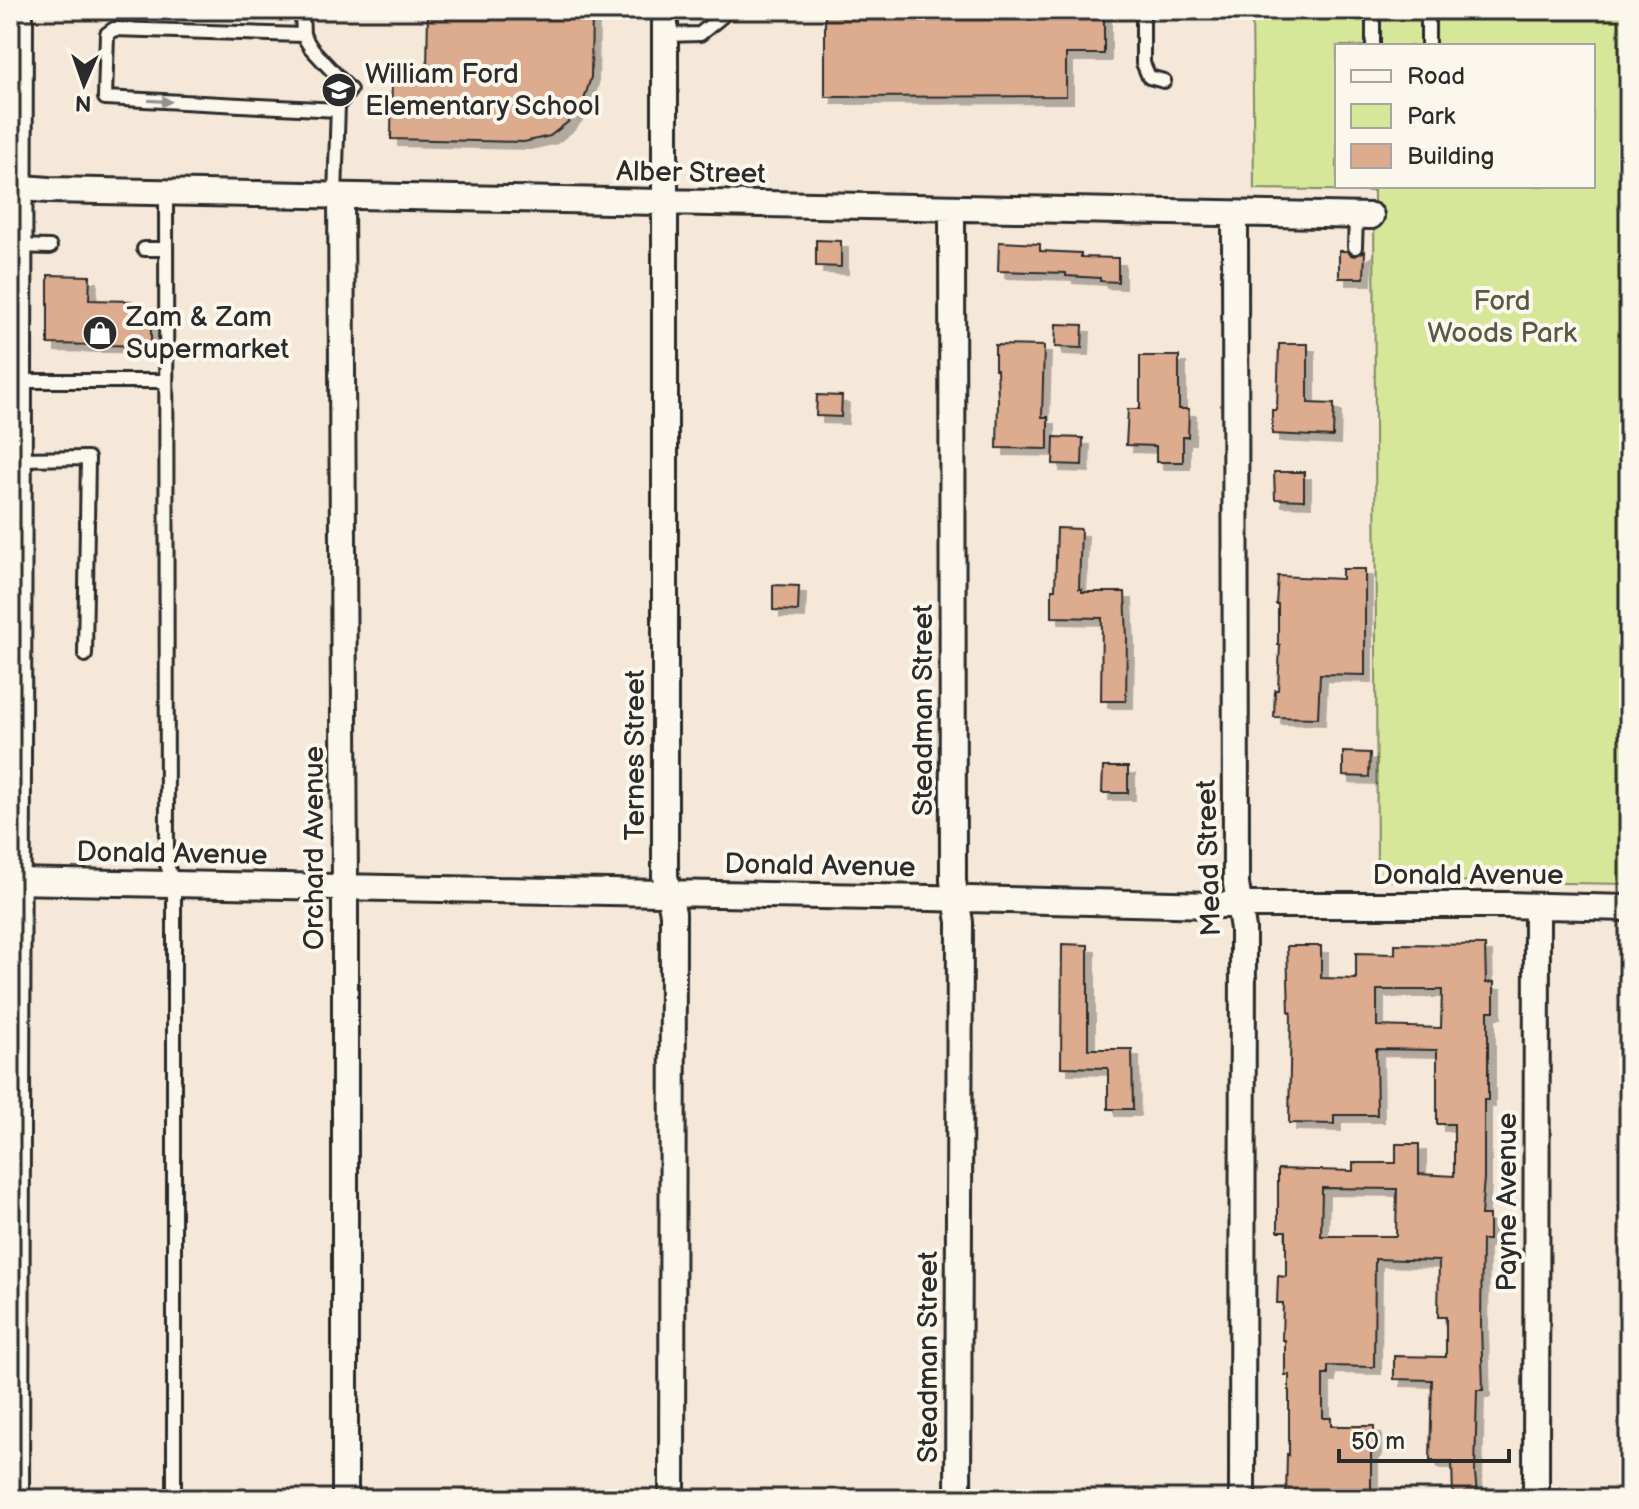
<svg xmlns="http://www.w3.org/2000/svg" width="1639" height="1509" viewBox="0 0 1639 1509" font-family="'Balsamiq Sans',sans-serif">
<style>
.green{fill:#d7e79a;stroke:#818962;stroke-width:2;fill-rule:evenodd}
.building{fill:#ddac8f;stroke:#2b2b2b;stroke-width:2;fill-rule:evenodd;filter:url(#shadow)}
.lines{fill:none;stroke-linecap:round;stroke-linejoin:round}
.service-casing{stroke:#2b2b2b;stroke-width:18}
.minor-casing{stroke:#2b2b2b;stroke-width:30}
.tertiary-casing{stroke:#2b2b2b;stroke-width:36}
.service{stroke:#fbf7ec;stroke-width:12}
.minor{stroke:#fbf7ec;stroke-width:24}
.tertiary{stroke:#fbf7ec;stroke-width:30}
.oneway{fill:#93918c}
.labels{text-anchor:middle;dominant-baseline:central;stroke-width:8;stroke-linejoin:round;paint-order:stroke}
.poi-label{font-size:28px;fill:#2b2b2b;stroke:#fbf7ec;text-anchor:start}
.street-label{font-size:28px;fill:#2b2b2b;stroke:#fbf7ec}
.park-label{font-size:28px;fill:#565a47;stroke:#fbf7ec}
</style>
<defs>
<filter id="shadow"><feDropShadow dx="7" dy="7" stdDeviation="0" flood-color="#0004"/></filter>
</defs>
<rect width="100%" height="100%" fill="#f5e8d9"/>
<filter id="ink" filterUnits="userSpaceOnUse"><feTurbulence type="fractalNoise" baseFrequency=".0125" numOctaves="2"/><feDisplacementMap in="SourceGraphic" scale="16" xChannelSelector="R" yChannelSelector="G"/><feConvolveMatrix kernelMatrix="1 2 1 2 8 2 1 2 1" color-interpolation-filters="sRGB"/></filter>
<g filter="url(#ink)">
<path class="green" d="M 1252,10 L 1629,10 L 1629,884 L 1377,880 L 1374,191 L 1254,189 ZM 1337,46 L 1593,46 L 1593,186 L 1337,186 Z"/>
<path class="building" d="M 428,10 L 592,10 L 591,77 L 583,103 L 568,122 L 550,136 L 524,142 L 391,139 L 392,70 L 427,71 Z
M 825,10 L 1104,10 L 1104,54 L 1066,54 L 1066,96 L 825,97 Z
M 816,240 L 841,241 L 841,267 L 816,266 Z
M 999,242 L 1040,244 L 1040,251 L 1081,253 L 1081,257 L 1118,258 L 1118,282 L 1100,281 L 1100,278 L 1066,276 L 1066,273 L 998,271 Z
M 1339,251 L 1347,251 L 1351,255 L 1355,256 L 1365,251 L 1364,278 L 1339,278 Z
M 48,275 L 90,276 L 89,300 L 132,301 L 132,321 L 151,322 L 151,346 L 48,344 Z
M 1056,324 L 1083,325 L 1082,348 L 1055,347 Z
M 1279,344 L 1308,344 L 1308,403 L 1334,404 L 1333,437 L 1272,434 L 1272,410 L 1277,410 Z
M 995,345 L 1044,346 L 1042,417 L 1048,417 L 1048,449 L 997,448 L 998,400 L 997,369 L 995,369 Z
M 1140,356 L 1179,356 L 1179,409 L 1189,409 L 1188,437 L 1183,437 L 1183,462 L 1156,462 L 1156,446 L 1126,445 L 1128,409 L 1140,409 Z
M 817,395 L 842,396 L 841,417 L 816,416 Z
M 1054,437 L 1083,438 L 1082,465 L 1053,464 Z
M 1274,472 L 1304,472 L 1304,500 L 1275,499 Z
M 1057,528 L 1081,529 L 1079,589 L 1082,589 L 1082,592 L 1125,592 L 1127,638 L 1126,701 L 1101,701 L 1102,618 L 1052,617 L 1052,589 L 1055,589 Z
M 1342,569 L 1365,569 L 1365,675 L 1320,674 L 1318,718 L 1274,717 L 1275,690 L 1278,690 L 1280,645 L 1278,645 L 1278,604 L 1276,604 L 1278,576 L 1342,579 Z
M 773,585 L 799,586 L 798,611 L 773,610 Z
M 1343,752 L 1370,753 L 1369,777 L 1343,776 Z
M 1103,767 L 1128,767 L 1128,793 L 1102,793 Z
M 1062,944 L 1088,945 L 1088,1049 L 1132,1049 L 1133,1109 L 1108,1109 L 1108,1068 L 1061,1067 Z
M 1395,944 L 1485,945 L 1486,983 L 1494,982 L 1494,1011 L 1488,1011 L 1488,1100 L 1484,1100 L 1484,1178 L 1481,1215 L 1489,1215 L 1489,1240 L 1482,1240 L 1481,1325 L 1483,1390 L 1477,1390 L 1475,1473 L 1477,1495 L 1453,1496 L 1452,1461 L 1430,1461 L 1432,1380 L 1394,1379 L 1394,1356 L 1446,1357 L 1446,1317 L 1438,1317 L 1439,1261 L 1375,1259 L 1374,1367 L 1328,1366 L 1328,1375 L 1323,1375 L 1323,1418 L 1331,1418 L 1331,1426 L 1374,1426 L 1374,1450 L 1371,1450 L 1371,1492 L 1318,1492 L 1318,1499 L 1286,1499 L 1287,1454 L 1289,1455 L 1289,1375 L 1285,1375 L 1285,1340 L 1282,1340 L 1283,1303 L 1277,1303 L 1278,1276 L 1286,1277 L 1286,1231 L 1278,1231 L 1278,1169 L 1353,1171 L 1353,1163 L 1396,1163 L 1396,1144 L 1419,1144 L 1419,1174 L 1454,1176 L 1454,1124 L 1437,1124 L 1437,1050 L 1376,1049 L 1377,1115 L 1334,1115 L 1334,1124 L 1289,1123 L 1291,1012 L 1289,1012 L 1287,946 L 1321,946 L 1321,978 L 1356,979 L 1356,953 L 1395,954 ZM 1377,990 L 1442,990 L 1441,1028 L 1377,1026 ZM 1322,1188 L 1397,1189 L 1396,1236 L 1321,1236 Z"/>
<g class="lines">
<defs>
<path id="service" d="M 302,10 L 303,35 L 311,48 L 350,90 L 338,105 L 335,196
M 1143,10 L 1143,63 L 1149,77 L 1164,81
M 1373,10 L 1373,46
M 1428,10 L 1428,46
M 303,35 L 114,29 L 107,34 L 105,98 L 338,110
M 665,35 L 700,34 L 722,16
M 166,192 L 167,865 L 174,884 L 174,1499
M 16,246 L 50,247
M 1355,247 L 1356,216
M 144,249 L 166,249
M 18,381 L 166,381
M 16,459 L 88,458 L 85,655"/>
<path id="minor" d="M 665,10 L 665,876 L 673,913 L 672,1499
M 10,187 L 49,190 L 1371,216
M 341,196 L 345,887 L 345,1499
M 952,209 L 953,881 L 960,922 L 958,1499
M 1235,214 L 1236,884 L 1243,929 L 1242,1499
M 10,881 L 930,898 L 1214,905 L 1507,905 L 1629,908
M 1536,1499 L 1537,906"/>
<path id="tertiary" d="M 13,1499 L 17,10"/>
</defs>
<use href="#service" class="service-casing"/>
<use href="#minor" class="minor-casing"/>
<use href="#tertiary" class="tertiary-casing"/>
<use href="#service" class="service"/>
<use href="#minor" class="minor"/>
<use href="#tertiary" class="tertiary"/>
</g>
<defs><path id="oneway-solid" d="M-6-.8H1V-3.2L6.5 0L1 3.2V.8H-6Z" transform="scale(2)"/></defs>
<use class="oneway" href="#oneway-solid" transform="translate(160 101) rotate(3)"/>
</g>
<defs>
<symbol id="school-disc" viewBox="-11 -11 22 22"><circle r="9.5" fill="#2b2b2b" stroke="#fbf7ec"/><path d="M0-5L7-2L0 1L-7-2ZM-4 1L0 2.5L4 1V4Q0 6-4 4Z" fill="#fff"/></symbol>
<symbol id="shop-disc" viewBox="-11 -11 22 22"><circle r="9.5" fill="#2b2b2b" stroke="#fbf7ec"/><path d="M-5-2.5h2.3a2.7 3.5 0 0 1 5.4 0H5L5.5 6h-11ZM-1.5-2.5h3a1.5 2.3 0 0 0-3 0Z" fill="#fff"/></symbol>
</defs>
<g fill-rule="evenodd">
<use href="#school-disc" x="319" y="70" width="40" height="40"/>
<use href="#shop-disc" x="80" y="313" width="40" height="40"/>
</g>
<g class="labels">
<g class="poi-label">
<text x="365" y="74">William Ford<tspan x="365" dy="32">Elementary School</tspan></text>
<text x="126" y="317">Zam &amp; Zam<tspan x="126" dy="32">Supermarket</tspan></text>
</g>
<g class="street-label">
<text transform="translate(691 173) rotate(1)">Alber Street</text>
<text transform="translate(923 710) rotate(-90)">Steadman Street</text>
<text transform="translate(635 755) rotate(-90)">Ternes Street</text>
<text transform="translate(314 848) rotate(-90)">Orchard Avenue</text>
<text transform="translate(172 854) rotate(1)">Donald Avenue</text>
<text transform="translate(1209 858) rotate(-92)">Mead Street</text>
<text transform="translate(820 866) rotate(1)">Donald Avenue</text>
<text x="1468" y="875">Donald Avenue</text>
<text transform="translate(1507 1202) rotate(-90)">Payne Avenue</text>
<text transform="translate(928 1357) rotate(-90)">Steadman Street</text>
</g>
<g class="park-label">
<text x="1502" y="301">Ford<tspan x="1502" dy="32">Woods Park</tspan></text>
</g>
</g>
<rect width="1639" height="1509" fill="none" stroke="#fbf7ec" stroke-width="40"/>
<rect x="20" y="20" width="1599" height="1469" fill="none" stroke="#2b2b2b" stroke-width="3" filter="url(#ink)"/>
<rect x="1335" y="44" width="260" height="144" fill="#fbf7ec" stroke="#a8a59f" stroke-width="2"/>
<rect x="1351" y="70" width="40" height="12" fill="#fbf7ec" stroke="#a8a59f" stroke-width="2"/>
<text x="1407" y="84" font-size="24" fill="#2b2b2b">Road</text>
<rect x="1351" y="104" width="40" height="24" fill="#d7e79a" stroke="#a8a59f" stroke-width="2"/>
<text x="1407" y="124" font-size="24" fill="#2b2b2b">Park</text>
<rect x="1351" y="144" width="40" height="24" fill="#ddac8f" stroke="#a8a59f" stroke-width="2"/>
<text x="1407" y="164" font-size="24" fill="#2b2b2b">Building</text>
<g transform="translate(84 84) rotate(182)" stroke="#fbf7ec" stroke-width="6" paint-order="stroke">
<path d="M0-6L14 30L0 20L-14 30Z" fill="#2b2b2b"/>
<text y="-12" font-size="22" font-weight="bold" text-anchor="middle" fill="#2b2b2b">N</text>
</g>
<path d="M1339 1449v12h170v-12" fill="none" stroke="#2b2b2b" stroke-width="4"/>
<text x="1351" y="1449" font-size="24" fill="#2b2b2b" stroke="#fbf7ec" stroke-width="6" paint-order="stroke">50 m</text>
</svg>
